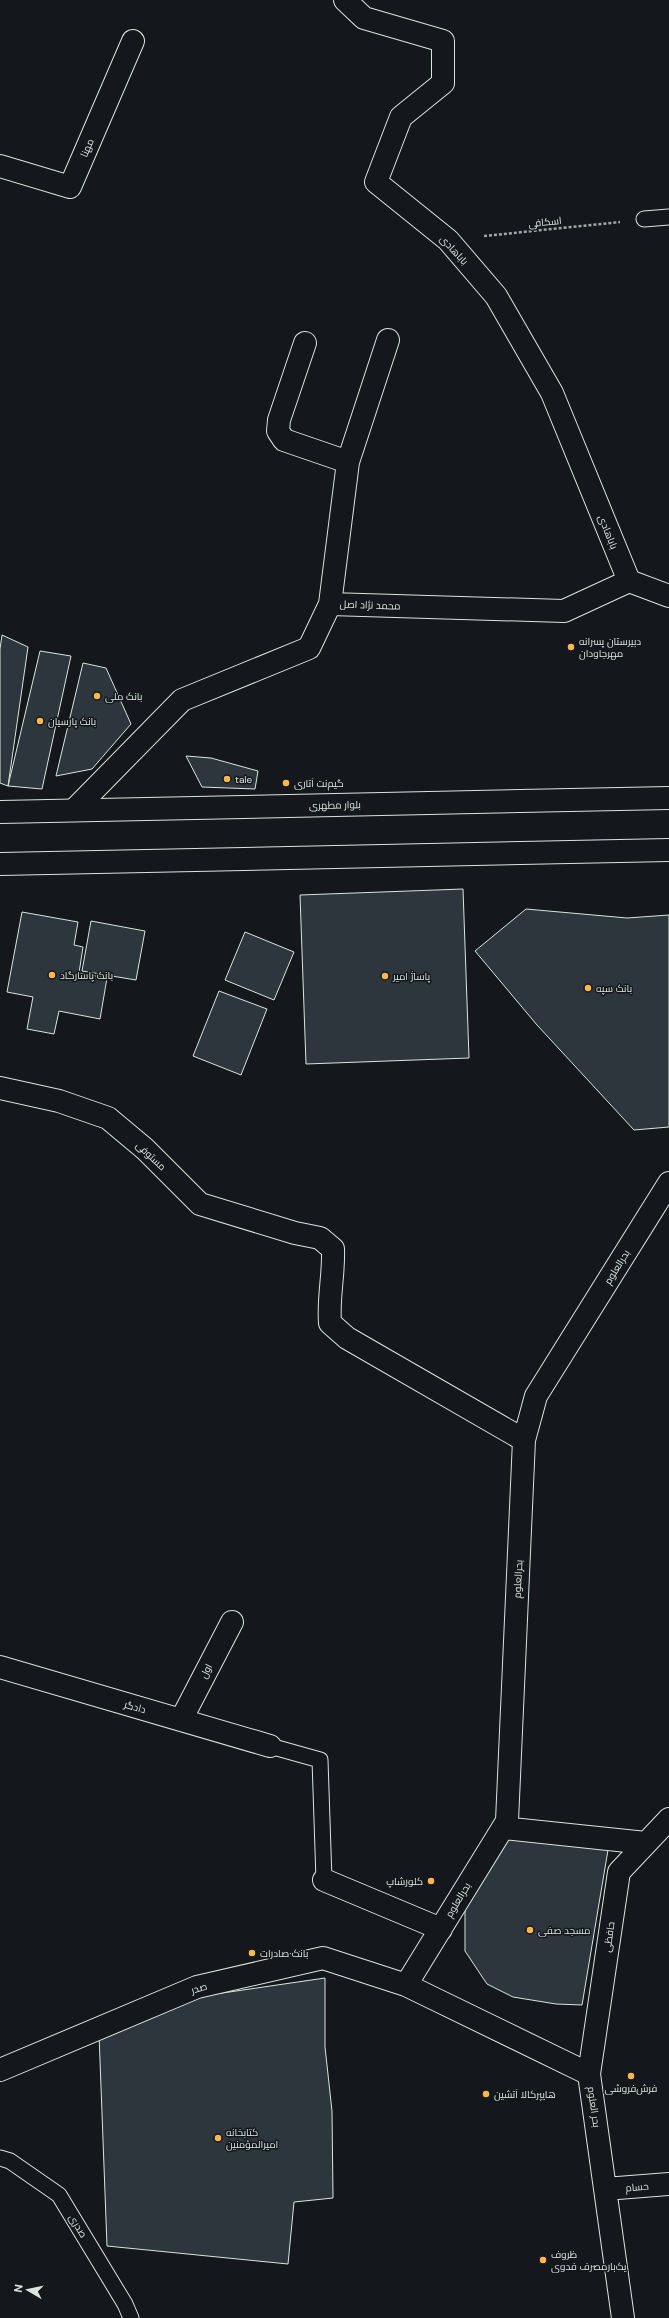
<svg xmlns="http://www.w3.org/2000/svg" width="669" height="2318" viewBox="0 0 669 2318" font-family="'DM Sans',Cairo,sans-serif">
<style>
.building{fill:#2c363c;stroke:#d8e6dc}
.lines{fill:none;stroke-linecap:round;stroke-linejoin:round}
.service-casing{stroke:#d8e6dc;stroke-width:17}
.minor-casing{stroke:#d8e6dc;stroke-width:24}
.primary-casing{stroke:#d8e6dc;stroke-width:24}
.path{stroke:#9da8a2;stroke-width:2.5;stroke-dasharray:3 2;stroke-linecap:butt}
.service{stroke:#14181c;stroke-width:15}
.minor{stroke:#14181c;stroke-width:22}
.primary{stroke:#14181c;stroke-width:22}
.poi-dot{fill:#ffb74d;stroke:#14181c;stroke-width:1.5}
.labels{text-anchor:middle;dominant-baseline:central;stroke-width:3;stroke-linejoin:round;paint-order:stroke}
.street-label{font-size:10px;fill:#d8e6dc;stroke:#14181c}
.poi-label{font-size:10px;fill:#d8e6dc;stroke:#14181c;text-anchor:start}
</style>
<rect width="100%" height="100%" fill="#14181c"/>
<path class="building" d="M 2,635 L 28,647 L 8,786 L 0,783 L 0,649 Z
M 40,651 L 71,656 L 42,789 L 8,786 Z
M 83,663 L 106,668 L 131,724 L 92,769 L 56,776 Z
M 186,756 L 211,758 L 258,771 L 255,789 L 202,787 Z
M 463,889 L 469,1058 L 306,1064 L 300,895 Z
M 526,909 L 627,918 L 669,915 L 669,1127 L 634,1130 L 537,1025 L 475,951 Z
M 22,912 L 78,922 L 74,945 L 83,947 L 79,973 L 107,978 L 100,1019 L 59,1011 L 54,1034 L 27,1029 L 33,997 L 7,992 Z
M 91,921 L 145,931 L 136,980 L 82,971 Z
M 245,932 L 294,952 L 274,1000 L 225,980 Z
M 219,991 L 267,1009 L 241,1075 L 193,1056 Z
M 509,1834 L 609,1844 L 582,2005 L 556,2004 L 513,1997 L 487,1984 L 465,1951 L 465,1909 Z
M 325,1978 L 325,2047 L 332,2111 L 333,2198 L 294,2202 L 288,2264 L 107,2246 L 99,2034 L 202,1996 Z"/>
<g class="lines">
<defs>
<path id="service" d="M 644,219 L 669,217
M 270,1746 L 320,1760 L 324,1880
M 0,2158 L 10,2161 L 59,2195 L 125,2304 L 131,2318"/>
<path id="minor" d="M 345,0 L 364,18 L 443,41 L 443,83 L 401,117 L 376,182 L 448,240 L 496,296 L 552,393 L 629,581
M 0,166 L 70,187 L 133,41
M 305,343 L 279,420 L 278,431 L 284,440 L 348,462
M 330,604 L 348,462 L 388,340
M 74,810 L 182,700 L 309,648 L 330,604 L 564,611 L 629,581 L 669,596
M 0,1088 L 59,1101 L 108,1118 L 145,1149 L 200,1204 L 295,1233 L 320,1238 L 333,1249 C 334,1275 328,1297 330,1323 L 347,1338 L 524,1440
M 0,1667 L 270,1746
M 181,1720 L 232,1622
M 503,1828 L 646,1843
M 324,1880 L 441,1929
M 406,1985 L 507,1821 L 524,1440 L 536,1396 L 669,1183
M 0,2070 L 197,1987 L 323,1958 L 406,1985 L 589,2074 L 623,2318
M 589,2074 L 619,1872 L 669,1819
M 605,2189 L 669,2184"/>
<path id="primary" d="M 0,812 L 669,798
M 0,864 L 669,850"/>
</defs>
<use href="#service" class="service-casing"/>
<use href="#minor" class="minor-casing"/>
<use href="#primary" class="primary-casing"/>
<path class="path" d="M 484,236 L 620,222"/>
<use href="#service" class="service"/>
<use href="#minor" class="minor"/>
<use href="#primary" class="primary"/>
</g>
<g class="poi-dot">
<circle cx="571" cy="647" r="4"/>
<circle cx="97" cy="696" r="4"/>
<circle cx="40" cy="721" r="4"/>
<circle cx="227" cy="779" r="4"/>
<circle cx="286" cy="783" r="4"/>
<circle cx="52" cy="975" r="4"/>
<circle cx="385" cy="976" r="4"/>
<circle cx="588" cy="988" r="4"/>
<circle cx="431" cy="1881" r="4"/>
<circle cx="530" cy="1930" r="4"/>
<circle cx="252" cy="1953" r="4"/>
<circle cx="631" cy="2076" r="4"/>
<circle cx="486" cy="2094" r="4"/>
<circle cx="218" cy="2138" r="4"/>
<circle cx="543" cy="2260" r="4"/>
</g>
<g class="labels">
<g class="street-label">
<text transform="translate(87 148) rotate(-67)">مهنا</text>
<text transform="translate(545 222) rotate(-6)">اسکافی</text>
<text transform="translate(454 250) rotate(47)">باباهادی</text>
<text transform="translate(608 532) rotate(68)">باباهادی</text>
<text transform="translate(370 605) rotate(2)">محمد نژاد اصل</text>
<text transform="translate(335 805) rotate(-1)">بلوار مطهری</text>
<text transform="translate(151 1156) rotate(43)">مستوفی</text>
<text transform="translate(617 1267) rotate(-58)">بحرالعلوم</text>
<text transform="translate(518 1579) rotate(-87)">بحرالعلوم</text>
<text transform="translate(206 1671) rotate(-63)">اول</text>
<text transform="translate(135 1707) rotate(16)">دادگر</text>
<text transform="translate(458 1900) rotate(-59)">بحرالعلوم</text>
<text transform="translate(609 1937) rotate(-82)">حافظی</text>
<text transform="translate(199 1988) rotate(-17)">صدر</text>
<text transform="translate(594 2107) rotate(82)">بحر العلوم</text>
<text transform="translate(637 2187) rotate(-5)">حسام</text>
<text transform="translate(78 2226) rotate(59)">صدری</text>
</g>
<g class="poi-label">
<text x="579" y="641">دبیرستان پسرانه<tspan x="579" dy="12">مهرجاودان</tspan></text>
<text x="105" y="696">بانک ملی</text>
<text x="48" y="721">بانک پارسیان</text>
<text x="235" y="779">tale</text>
<text x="294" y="783">گیم‌نت آتاری</text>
<text x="60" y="975">بانک پاسارگاد</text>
<text x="393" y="976">پاساژ امیر</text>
<text x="596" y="988">بانک سپه</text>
<text x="423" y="1881" text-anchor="end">کلورشاپ</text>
<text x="538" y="1930">مسجد صفی</text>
<text x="260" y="1953">بانک صادرات</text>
<text x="631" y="2088" text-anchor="middle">فرش‌فروشی</text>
<text x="494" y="2094">هایپرکالا آتشین</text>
<text x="226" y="2132">کتابخانه<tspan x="226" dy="12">امیرالمؤمنین</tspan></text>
<text x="551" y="2254">ظروف<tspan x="551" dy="12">یک‌بارمصرف فدوی</tspan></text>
</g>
</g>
<g transform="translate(28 2290) rotate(279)" stroke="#14181c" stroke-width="3" paint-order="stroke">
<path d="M0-3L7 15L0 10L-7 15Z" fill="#d8e6dc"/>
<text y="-6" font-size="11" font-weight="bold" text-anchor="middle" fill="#d8e6dc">N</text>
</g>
</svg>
